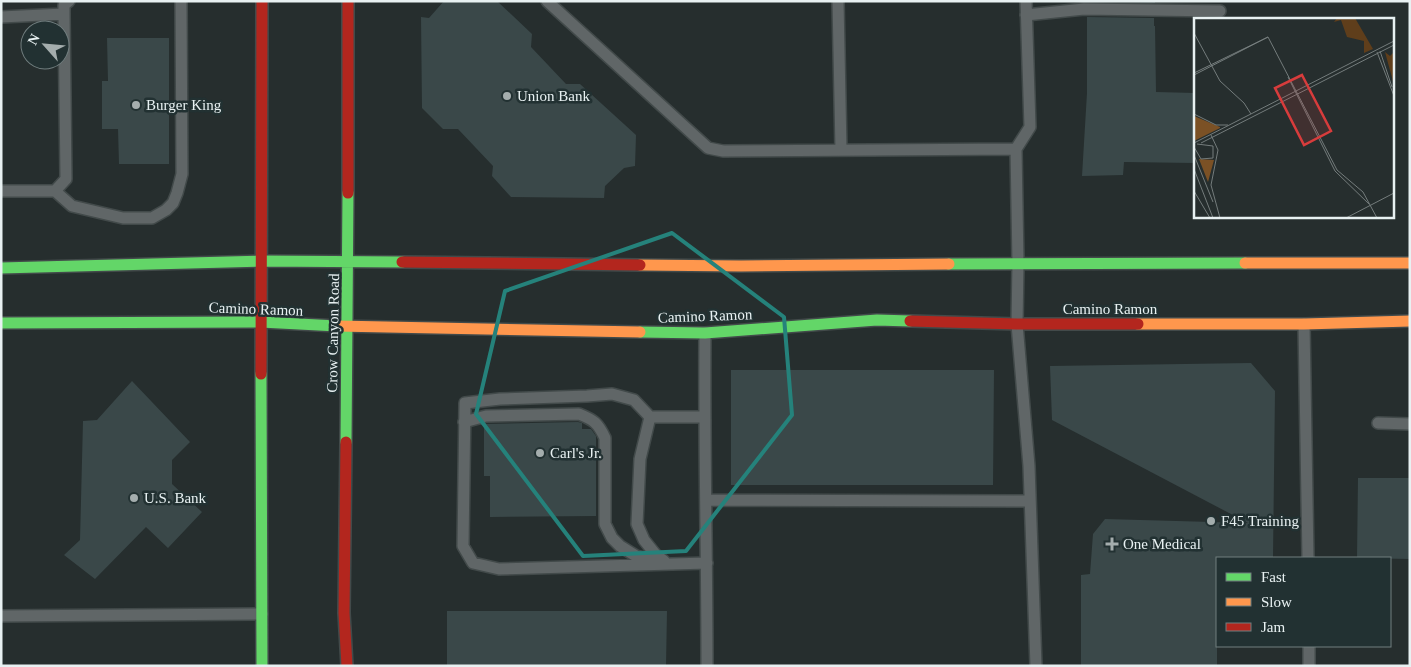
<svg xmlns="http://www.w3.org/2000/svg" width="1411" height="667" viewBox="0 0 1411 667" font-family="'Times New Roman',serif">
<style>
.building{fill:#3a4849}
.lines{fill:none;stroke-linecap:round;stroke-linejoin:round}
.lane-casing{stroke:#424a4a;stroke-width:14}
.fast-casing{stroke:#424a4a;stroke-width:14}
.slow-casing{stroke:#424a4a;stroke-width:14}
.jam-casing{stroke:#424a4a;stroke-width:14}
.lane{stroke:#606667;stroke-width:11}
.fast{stroke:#63d668;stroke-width:11}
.slow{stroke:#ff974d;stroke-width:11}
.jam{stroke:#b3261e;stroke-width:11}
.marked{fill:none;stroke:#25827b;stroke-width:4;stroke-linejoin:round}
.poi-dot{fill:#a4adad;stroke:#223132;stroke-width:2}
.labels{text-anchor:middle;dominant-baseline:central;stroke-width:5;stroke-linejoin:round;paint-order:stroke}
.poi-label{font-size:15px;fill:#e8f1f2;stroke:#223132;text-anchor:start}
.street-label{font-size:15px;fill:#e8f1f2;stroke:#223132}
.inset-road{fill:none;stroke:#747c7c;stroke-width:1}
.view{fill:#d83c3c;fill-opacity:0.15;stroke:#d83c3c;stroke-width:2.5}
.inset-edge{fill:none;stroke:#e8f1f2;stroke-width:2.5}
</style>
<rect width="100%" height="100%" fill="#262e2e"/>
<path class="building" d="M 444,1 L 497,1 L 532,34 L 531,47 L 566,84 L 580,84 L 636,135 L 635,166 L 624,168 L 605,186 L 604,198 L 511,197 L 492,176 L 493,166 L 458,129 L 443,129 L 422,108 L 421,17 L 429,18 Z
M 1087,1 L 1155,1 L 1155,3 Z
M 1087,17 L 1154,18 L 1154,26 L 1155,26 L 1156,92 L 1195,93 L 1195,163 L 1124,162 L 1123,175 L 1082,176 L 1087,93 Z
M 107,38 L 169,38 L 169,164 L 119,164 L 118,129 L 102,129 L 102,81 L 108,81 Z
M 1251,363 L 1275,391 L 1273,558 L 1217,558 L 1217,666 L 1081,666 L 1081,575 L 1090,574 L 1093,534 L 1105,519 L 1248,523 L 1052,420 L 1050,366 Z
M 731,370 L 994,370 L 993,485 L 731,485 Z
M 132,381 L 190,442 L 172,460 L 172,484 L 202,512 L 168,548 L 146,527 L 95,579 L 64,555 L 80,540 L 83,421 L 97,420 Z
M 578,422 L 582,423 L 582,429 L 591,429 L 596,436 L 596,516 L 490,517 L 490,476 L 484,476 L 484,424 Z
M 1358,478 L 1410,478 L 1410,559 L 1357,558 Z
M 447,611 L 667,611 L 666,666 L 447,666 Z"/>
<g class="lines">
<defs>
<path id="lane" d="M 547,1 L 708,148 L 723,151 L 1016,149
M 838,1 L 841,150
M 1026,1 L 1030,127 L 1016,149 L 1018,263 L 1017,324 L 1029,466 L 1036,666
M 1026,15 L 1084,9 L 1220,11
M 1,17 L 64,14
M 1,191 L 55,191 L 66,179 L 64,14 L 64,5 L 69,1
M 55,191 L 72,206 L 123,218 L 152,218 L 166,210 L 173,203 L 177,193 L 182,174 L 181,1
M 1304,324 L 1308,558
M 705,333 C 704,444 707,555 707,666
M 650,417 L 640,459 L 637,524 L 644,540 L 656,555 L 664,561
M 705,417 L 650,417 L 634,400 L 612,394 L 587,396 L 500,399 L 465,403 L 463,546 L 473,563 L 499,569 L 707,563
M 464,422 L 486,416 L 579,414 C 594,420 598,423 605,438 L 605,524 L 612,538 L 620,546 L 636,556 L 656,561
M 1378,423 L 1410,424
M 706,500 L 1030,501
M 1,616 L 262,614
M 1309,666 L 1309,646"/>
<path id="fast" d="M 949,264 L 1245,263
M 1,268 L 261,261 L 402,262
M 1,323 L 261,322 L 337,326
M 640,332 L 705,333 L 877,320 L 910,321
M 261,374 L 262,666
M 346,442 L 348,193"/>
<path id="slow" d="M 1245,263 L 1410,263
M 640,265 L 741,266 L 949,264
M 1138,324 L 1304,324 L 1410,321
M 337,326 L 640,332"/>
<path id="jam" d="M 348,1 L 348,193
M 402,262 L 640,265
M 910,321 L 1017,324 L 1138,324
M 261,374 L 262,1
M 346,442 L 344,613 L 347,666"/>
</defs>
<use href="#lane" class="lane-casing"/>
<use href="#fast" class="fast-casing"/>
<use href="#slow" class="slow-casing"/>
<use href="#jam" class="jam-casing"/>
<use href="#lane" class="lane"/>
<use href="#fast" class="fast"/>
<use href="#slow" class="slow"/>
<use href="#jam" class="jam"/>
</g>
<path class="marked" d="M 672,233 L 784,317 L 792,415 L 686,551 L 583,556 L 476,414 L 505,291 Z"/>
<g class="poi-dot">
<circle cx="507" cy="96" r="5"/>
<circle cx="136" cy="105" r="5"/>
<circle cx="540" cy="453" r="5"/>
<circle cx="134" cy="498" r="5"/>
<circle cx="1211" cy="521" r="5"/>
<path d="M1109.5 536.5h5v5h5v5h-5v5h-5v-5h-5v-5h5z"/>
</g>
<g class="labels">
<g class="poi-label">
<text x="517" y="96">Union Bank</text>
<text x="146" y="105">Burger King</text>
<text x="550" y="453">Carl's Jr.</text>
<text x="144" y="498">U.S. Bank</text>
<text x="1221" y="521">F45 Training</text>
<text x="1123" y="544">One Medical</text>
</g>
<g class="street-label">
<text transform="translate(256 309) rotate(2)">Camino Ramon</text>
<text x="1110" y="309">Camino Ramon</text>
<text transform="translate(705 316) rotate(-2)">Camino Ramon</text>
<text transform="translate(333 333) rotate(-89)">Crow Canyon Road</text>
</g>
</g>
<g transform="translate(1194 18)">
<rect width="200" height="200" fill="#262e2e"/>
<path d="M 143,0 L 161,0 L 179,31 L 170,35 L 170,23 L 153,19 L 147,2 L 140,4 ZM 191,34 L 196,38 L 200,34 L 200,67 Z" fill="#5f3e1b"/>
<path d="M 0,98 L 26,109 L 26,110 L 0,123 ZM 5,141 L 20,142 L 14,164 Z" fill="#7b5125"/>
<path class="inset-road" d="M 0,15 L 26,63 L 50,85 L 57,96M 74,19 L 143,152 L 169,174 L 183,200M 186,33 L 198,69M 183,34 L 200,78M 0,55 L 74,19M 0,57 L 74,19M 94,59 L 141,153 L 175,186M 0,96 L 22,107 L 34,107M 17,117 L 24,132 L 17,167 L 26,200M 0,125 L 200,23M 7,125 L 200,27M 0,129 L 7,141 L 19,140 L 19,128 L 3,126M 0,137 L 19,184M 0,151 L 19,200M 0,173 L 16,200M 152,200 L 200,175"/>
<path class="view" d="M 108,57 L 137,113 L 110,127 L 81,70 Z"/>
<rect width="200" height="200" class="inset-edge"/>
</g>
<rect width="1411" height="667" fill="none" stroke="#e8f1f2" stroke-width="5"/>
<rect x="1216" y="557" width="175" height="90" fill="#223132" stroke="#717e7f"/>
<rect x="1226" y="573" width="25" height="8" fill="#63d668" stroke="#717e7f"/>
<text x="1261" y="582" font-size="15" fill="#e8f1f2">Fast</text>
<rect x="1226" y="598" width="25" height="8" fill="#ff974d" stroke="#717e7f"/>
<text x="1261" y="607" font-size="15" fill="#e8f1f2">Slow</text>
<rect x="1226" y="623" width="25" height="8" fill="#b3261e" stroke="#717e7f"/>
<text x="1261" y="632" font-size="15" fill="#e8f1f2">Jam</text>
<g transform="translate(45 45) rotate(297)"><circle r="24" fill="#223132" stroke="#717e7f"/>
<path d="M0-4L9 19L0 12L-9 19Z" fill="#a4adad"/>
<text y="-8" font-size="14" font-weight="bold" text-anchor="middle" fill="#e8f1f2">N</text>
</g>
</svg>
